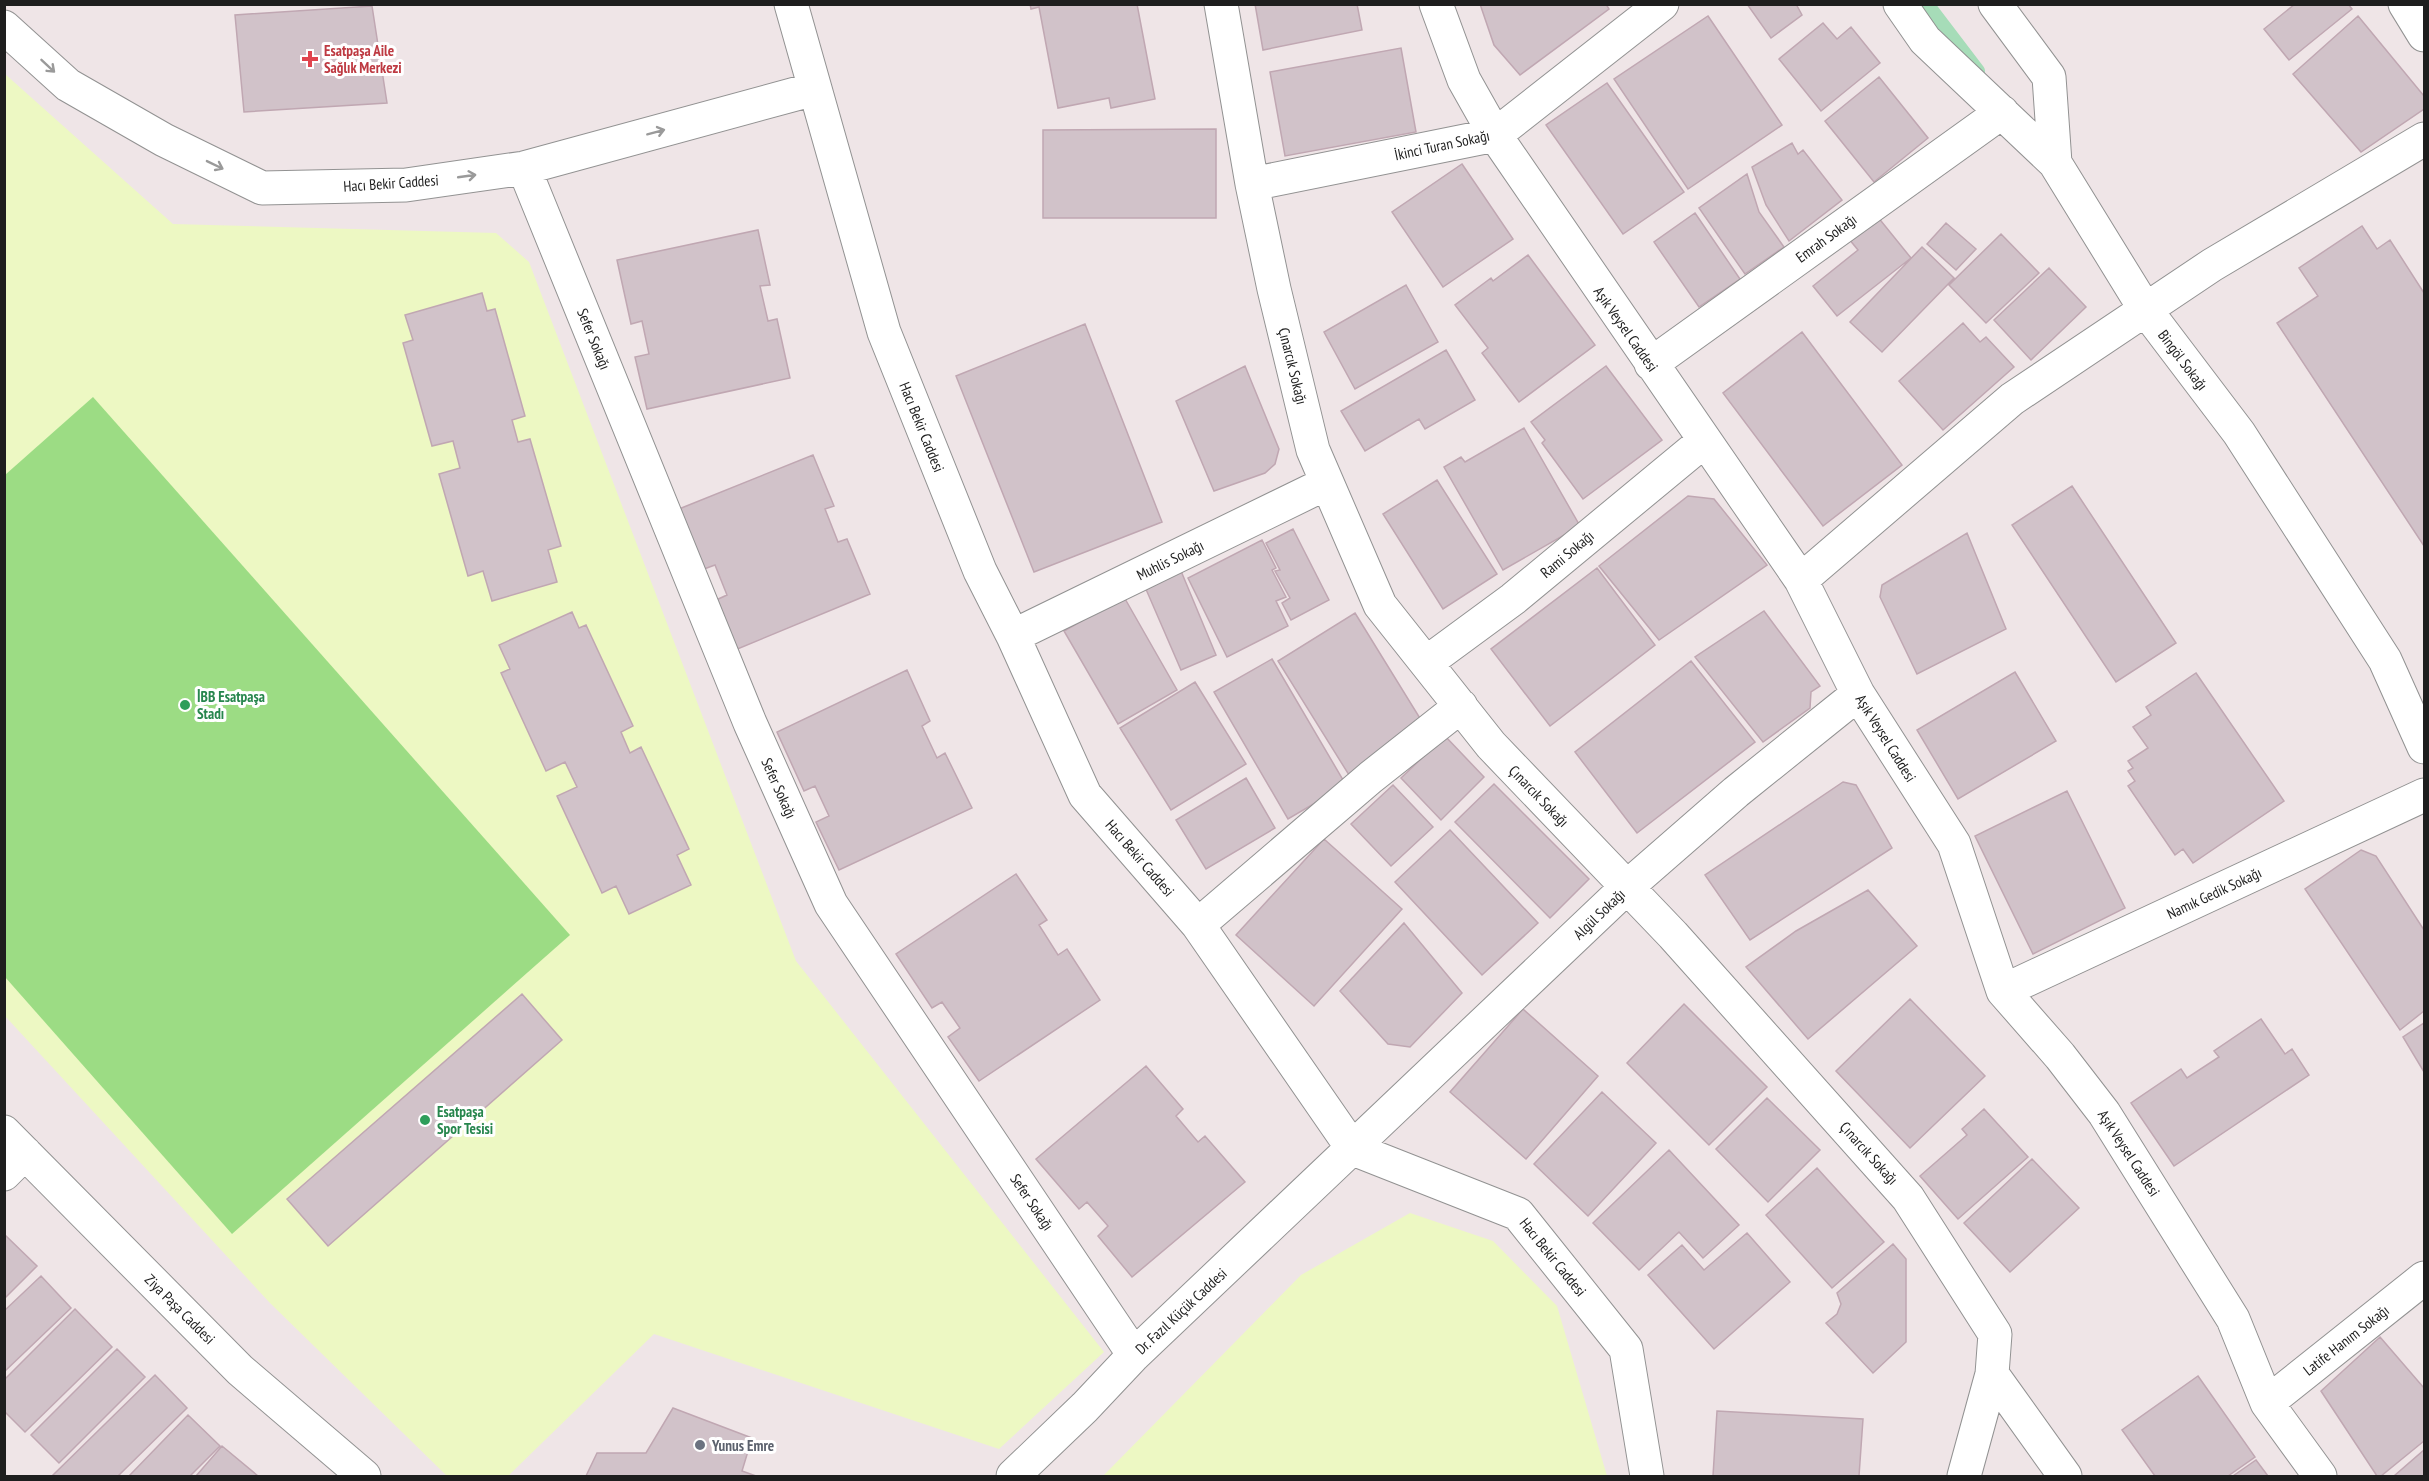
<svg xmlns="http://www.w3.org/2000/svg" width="2429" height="1481" viewBox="0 0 2429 1481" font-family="'PT Sans Narrow',sans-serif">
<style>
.park{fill:#edf8c3}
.pitch{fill:#9cdc84}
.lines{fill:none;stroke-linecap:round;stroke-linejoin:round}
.stream{stroke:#a6dcb8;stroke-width:14}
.building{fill:#d1c2c9;stroke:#c0a7b2;stroke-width:1.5}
.minor-casing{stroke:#929292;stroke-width:35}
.minor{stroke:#fff;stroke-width:33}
.oneway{stroke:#9a9a9a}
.health-dot{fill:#e0444e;stroke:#fff;stroke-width:2}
.leisure-dot{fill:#2e9e5b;stroke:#fff;stroke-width:2}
.worship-dot{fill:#6b7280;stroke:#fff;stroke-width:2}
.labels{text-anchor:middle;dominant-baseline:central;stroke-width:6;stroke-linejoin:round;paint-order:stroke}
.health-label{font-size:15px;font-weight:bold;fill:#be3a42;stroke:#fff;text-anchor:start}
.street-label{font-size:15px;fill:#1e1e1e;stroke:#fff}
.leisure-label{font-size:15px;font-weight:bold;fill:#27864d;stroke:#fff;text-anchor:start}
.worship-label{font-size:15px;font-weight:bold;fill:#5b616d;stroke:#fff;text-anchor:start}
</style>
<rect width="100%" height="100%" fill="#efe5e7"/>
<path class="park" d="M 5,74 L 173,224 L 496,233 L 529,262 L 796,961 L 1104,1352 L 999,1449 L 654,1334 L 508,1476 L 447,1476 L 270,1303 L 5,1016 Z
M 1410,1213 L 1493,1241 L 1557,1306 L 1607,1476 L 1103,1476 L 1301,1275 Z"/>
<path class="pitch" d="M 93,397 L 570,935 L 232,1234 L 5,977 L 5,475 Z"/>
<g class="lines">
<path class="stream" d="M 1927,4 L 1978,71"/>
</g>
<path class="building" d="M 1030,4 L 1137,4 L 1155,99 L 1111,108 L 1109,98 L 1058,108 L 1039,7 L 1031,9 Z
M 1255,4 L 1357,4 L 1362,30 L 1263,50 Z
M 1480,4 L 1606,4 L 1609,9 L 1520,75 L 1494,45 Z
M 1747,4 L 1796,4 L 1802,15 L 1771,38 Z
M 2295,4 L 2348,4 L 2352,9 L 2289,60 L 2264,29 Z
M 372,6 L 387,103 L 244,112 L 235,15 Z
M 1708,16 L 1782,125 L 1688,189 L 1614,79 Z
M 2358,16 L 2424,96 L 2424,109 L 2361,152 L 2293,74 Z
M 1823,23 L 1837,39 L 1851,27 L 1880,63 L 1821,111 L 1779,59 Z
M 1401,48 L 1416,132 L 1285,156 L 1270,72 Z
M 1879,77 L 1928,138 L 1874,182 L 1825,121 Z
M 1607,83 L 1684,192 L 1623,234 L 1546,125 Z
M 1216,129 L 1216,218 L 1043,218 L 1043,130 Z
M 1792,143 L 1798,154 L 1803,150 L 1842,200 L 1789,241 L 1766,205 L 1752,167 Z
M 1462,164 L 1513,239 L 1443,287 L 1392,212 Z
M 1747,174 L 1759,212 L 1784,247 L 1745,274 L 1699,208 Z
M 1695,213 L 1740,279 L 1699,307 L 1654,242 Z
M 1877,216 L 1911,258 L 1837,316 L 1813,286 L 1858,250 L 1849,239 Z
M 1946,223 L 1976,249 L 1956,270 L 1927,244 Z
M 2362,226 L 2377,249 L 2390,240 L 2424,293 L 2424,546 L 2277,323 L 2318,296 L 2299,268 Z
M 758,230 L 770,285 L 760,286 L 768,321 L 777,319 L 790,378 L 647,409 L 635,357 L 649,354 L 642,321 L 631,324 L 617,260 Z
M 2001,234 L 2039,273 L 1986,323 L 1949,285 Z
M 1922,247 L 1954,278 L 1882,352 L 1850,322 Z
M 1528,255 L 1595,345 L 1519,402 L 1482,353 L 1488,348 L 1455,305 L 1491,278 L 1493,281 Z
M 2049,268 L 2086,307 L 2031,360 L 1994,320 Z
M 1406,285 L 1438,342 L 1355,389 L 1324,332 Z
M 482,293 L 487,311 L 495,309 L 525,416 L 512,420 L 518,442 L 530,439 L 561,546 L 548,550 L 557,582 L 492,601 L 483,571 L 468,576 L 439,474 L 460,468 L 453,441 L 432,446 L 403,343 L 413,340 L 405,315 Z
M 1963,323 L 1980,342 L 1986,337 L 2014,367 L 1943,430 L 1899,381 Z
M 1085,324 L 1162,522 L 1034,572 L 956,376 Z
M 1802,332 L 1902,465 L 1823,526 L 1723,393 Z
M 1446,350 L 1475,400 L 1425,429 L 1419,419 L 1365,451 L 1341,411 Z
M 1245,366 L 1279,449 L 1275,464 L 1265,473 L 1214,491 L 1176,401 Z
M 1606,366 L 1662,440 L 1583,499 L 1542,443 L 1545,440 L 1531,422 Z
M 1524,428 L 1580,526 L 1503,570 L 1444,467 L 1461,457 L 1465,462 Z
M 813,455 L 834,506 L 825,509 L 838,542 L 847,539 L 870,594 L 735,650 L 714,601 L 727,595 L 715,565 L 704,569 L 679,509 Z
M 1437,480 L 1497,574 L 1443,609 L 1383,514 Z
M 2072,486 L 2176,643 L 2116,682 L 2012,525 Z
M 1688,496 L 1714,499 L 1767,565 L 1659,640 L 1599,566 Z
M 1293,529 L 1329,600 L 1291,620 L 1282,603 L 1290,598 L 1275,571 L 1280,570 L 1266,543 Z
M 1967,533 L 2006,629 L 1917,674 L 1880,597 L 1882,585 Z
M 1262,540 L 1276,568 L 1272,570 L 1286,597 L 1276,601 L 1288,626 L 1227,657 L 1188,578 Z
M 1597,568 L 1655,645 L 1550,726 L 1491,649 Z
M 1181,571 L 1216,655 L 1181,670 L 1145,587 Z
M 1124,597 L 1177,690 L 1118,724 L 1064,631 Z
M 1764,611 L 1820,686 L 1811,692 L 1810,708 L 1763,742 L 1695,657 Z
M 572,612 L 579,628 L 586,625 L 633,726 L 621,732 L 630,753 L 641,747 L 689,849 L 677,855 L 691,885 L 629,914 L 616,886 L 602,893 L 557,796 L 577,787 L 565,762 L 546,771 L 501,673 L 510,669 L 499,645 Z
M 1355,613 L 1426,728 L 1349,775 L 1278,661 Z
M 1272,659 L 1346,785 L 1288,819 L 1214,692 Z
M 1691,661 L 1755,742 L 1637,833 L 1575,752 Z
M 907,670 L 930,721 L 922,726 L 937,758 L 945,753 L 972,808 L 839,870 L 816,822 L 829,816 L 815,786 L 804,791 L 777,732 Z
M 2015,672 L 2056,741 L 1958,799 L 1917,730 Z
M 2196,673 L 2284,801 L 2193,863 L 2183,849 L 2175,855 L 2128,786 L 2135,781 L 2128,771 L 2133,768 L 2128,761 L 2148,748 L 2133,727 L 2151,715 L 2146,707 Z
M 1195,682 L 1246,764 L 1171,810 L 1120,728 Z
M 1445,736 L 1484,777 L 1441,820 L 1401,778 Z
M 1246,778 L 1275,828 L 1206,869 L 1176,820 Z
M 1843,782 L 1856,785 L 1892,848 L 1750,940 L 1705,875 Z
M 1494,784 L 1589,879 L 1550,918 L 1455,822 Z
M 1393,785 L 1433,827 L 1391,866 L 1351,824 Z
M 2067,791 L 2125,908 L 2033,954 L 1975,836 Z
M 1450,830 L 1538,923 L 1482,975 L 1395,882 Z
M 1324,839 L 1402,909 L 1314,1006 L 1236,935 Z
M 2361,850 L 2376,856 L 2424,930 L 2424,1011 L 2400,1030 L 2305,889 Z
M 1016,874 L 1047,920 L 1039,925 L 1058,955 L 1067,949 L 1100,1000 L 979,1081 L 948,1037 L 960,1028 L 942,1002 L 932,1008 L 896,954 Z
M 1868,890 L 1917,946 L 1808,1039 L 1746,967 L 1796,931 Z
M 1404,923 L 1462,993 L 1410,1047 L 1388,1044 L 1340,991 Z
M 522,994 L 562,1040 L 328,1246 L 287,1199 Z
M 1910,999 L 1985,1076 L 1910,1148 L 1836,1071 Z
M 1684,1004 L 1767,1087 L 1709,1145 L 1627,1063 Z
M 1523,1009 L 1598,1076 L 1526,1159 L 1450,1092 Z
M 2261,1019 L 2285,1054 L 2292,1049 L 2309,1075 L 2174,1166 L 2131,1103 L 2181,1069 L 2187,1078 L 2219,1057 L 2214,1051 Z
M 2424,1023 L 2424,1072 L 2403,1037 Z
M 1146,1066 L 1183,1109 L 1176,1116 L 1198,1142 L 1205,1136 L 1245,1182 L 1132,1277 L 1098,1236 L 1108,1226 L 1087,1202 L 1079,1209 L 1036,1159 Z
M 1602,1092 L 1656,1143 L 1588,1216 L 1534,1164 Z
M 1767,1098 L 1820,1150 L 1768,1202 L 1716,1149 Z
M 1984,1109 L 2028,1157 L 1958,1219 L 1920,1176 L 1967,1135 L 1962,1129 Z
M 1669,1150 L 1739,1225 L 1703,1258 L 1679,1232 L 1639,1270 L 1593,1223 Z
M 2032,1159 L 2079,1208 L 2010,1272 L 1964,1223 Z
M 1817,1168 L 1884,1242 L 1832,1288 L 1766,1215 Z
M 1747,1233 L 1790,1282 L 1714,1349 L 1648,1275 L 1682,1245 L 1704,1270 Z
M 4,1234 L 37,1266 L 4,1299 Z
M 1893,1244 L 1906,1259 L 1906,1342 L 1873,1373 L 1826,1323 L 1837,1314 L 1841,1304 L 1837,1293 Z
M 41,1276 L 71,1308 L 4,1372 L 4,1311 Z
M 75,1309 L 112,1347 L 25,1432 L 4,1411 L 4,1380 Z
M 2380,1337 L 2424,1388 L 2424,1441 L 2381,1476 L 2377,1476 L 2321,1391 Z
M 117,1349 L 145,1377 L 59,1463 L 31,1435 Z
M 155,1375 L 187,1408 L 118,1476 L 52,1476 Z
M 2198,1376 L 2255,1457 L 2228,1476 L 2155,1476 L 2122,1430 Z
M 673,1408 L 752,1438 L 742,1471 L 756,1476 L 586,1476 L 597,1453 L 646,1453 Z
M 1717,1411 L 1863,1419 L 1859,1476 L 1713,1476 Z
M 188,1415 L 220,1446 L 190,1476 L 129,1476 Z
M 222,1446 L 258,1476 L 196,1476 Z
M 2424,1450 L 2424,1476 L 2394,1476 Z
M 2256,1460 L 2268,1476 L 2233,1476 Z"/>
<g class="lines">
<defs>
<path id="minor" d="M 791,4 L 884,332 L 980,571 L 1013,636 L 1085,795 L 1198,925 L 1353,1149 L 1518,1214 L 1626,1349 L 1647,1476
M 1221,4 L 1252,184 L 1274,289 L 1313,450 L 1380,605 L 1491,745 L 1673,935 L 1908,1198 L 1995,1334 L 1992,1374 L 2065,1476
M 1436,4 L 1464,80 L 1495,135 L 1801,580 L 1858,694 L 1954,844 L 2003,991 L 2060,1056 L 2104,1113 L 2233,1319 L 2267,1403 L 2320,1476
M 1900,4 L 1925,40 L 2055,163 L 2145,309 L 2239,433 L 2385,660 L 2424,747
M 1995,4 L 2049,77 L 2055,163
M 2405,4 L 2424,35
M 4,27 L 68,85 L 164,140 L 262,188 L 406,185 L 524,168 L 814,89
M 524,168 L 750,723 L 831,904 L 1134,1355
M 1252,184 L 1495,135 L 1662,4
M 1651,364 L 2002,112
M 1801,580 L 2012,399 L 2212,265 L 2424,139
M 1013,636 L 1327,483
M 1426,663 L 1513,599 L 1704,441
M 1198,925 L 1371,777 L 1461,706
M 2003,991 L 2424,795
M 4,1132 L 240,1370 L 364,1476
M 4,1174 L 25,1153
M 2267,1403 L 2424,1278
M 1013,1476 L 1085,1407 L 1134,1355 L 1627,887 L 1736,792 L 1858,694
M 1964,1476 L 1992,1374"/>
</defs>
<use href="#minor" class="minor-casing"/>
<use href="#minor" class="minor"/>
</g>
<defs><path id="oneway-shaft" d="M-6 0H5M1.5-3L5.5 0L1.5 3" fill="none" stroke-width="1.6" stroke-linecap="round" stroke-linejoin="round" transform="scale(1.5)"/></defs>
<g class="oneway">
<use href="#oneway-shaft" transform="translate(48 66) rotate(43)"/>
<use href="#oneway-shaft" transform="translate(656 132) rotate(-15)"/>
<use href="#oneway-shaft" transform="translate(215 165) rotate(26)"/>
<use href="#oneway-shaft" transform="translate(467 176) rotate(-8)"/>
</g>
<path class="health-dot" d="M307 50h6v6h6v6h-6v6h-6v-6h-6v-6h6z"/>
<g class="leisure-dot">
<circle cx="185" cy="705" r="6"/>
<circle cx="425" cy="1120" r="6"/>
</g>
<circle class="worship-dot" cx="700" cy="1445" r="6"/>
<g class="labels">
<g class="health-label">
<text x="324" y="50">Esatpaşa Aile<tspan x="324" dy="17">Sağlık Merkezi</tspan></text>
</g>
<g class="street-label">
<text transform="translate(1442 145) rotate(-12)">İkinci Turan Sokağı</text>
<text transform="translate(391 183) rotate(-4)">Hacı Bekir Caddesi</text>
<text transform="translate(1826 238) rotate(-36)">Emrah Sokağı</text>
<text transform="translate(1626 329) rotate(55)">Aşık Veysel Caddesi</text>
<text transform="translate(594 339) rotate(68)">Sefer Sokağı</text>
<text transform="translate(2183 360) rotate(53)">Bingöl Sokağı</text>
<text transform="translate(1293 366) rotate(76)">Çınarcık Sokağı</text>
<text transform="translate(922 427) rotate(68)">Hacı Bekir Caddesi</text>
<text transform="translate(1567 554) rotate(-40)">Rami Sokağı</text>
<text transform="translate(1170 560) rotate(-26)">Muhlis Sokağı</text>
<text transform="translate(1886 738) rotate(58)">Aşık Veysel Caddesi</text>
<text transform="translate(779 788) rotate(66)">Sefer Sokağı</text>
<text transform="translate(1539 796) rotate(46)">Çınarcık Sokağı</text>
<text transform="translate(1140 858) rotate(49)">Hacı Bekir Caddesi</text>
<text transform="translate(2214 893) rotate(-25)">Namık Gedik Sokağı</text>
<text transform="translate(1599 914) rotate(-44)">Algül Sokağı</text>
<text transform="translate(1869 1153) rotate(48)">Çınarcık Sokağı</text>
<text transform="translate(2129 1153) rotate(57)">Aşık Veysel Caddesi</text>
<text transform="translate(1032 1202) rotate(56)">Sefer Sokağı</text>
<text transform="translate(1553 1257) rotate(51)">Hacı Bekir Caddesi</text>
<text transform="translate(180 1309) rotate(45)">Ziya Paşa Caddesi</text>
<text transform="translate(1181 1311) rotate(-43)">Dr. Fazıl Küçük Caddesi</text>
<text transform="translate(2346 1340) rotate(-38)">Latife Hanım Sokağı</text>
</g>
<g class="leisure-label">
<text x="197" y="696">İBB Esatpaşa<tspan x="197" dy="17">Stadı</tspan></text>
<text x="437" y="1111">Esatpaşa<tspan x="437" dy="17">Spor Tesisi</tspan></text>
</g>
<g class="worship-label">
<text x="712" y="1445">Yunus Emre</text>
</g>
</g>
<rect width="2429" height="1481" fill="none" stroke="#1e1e1e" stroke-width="12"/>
</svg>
